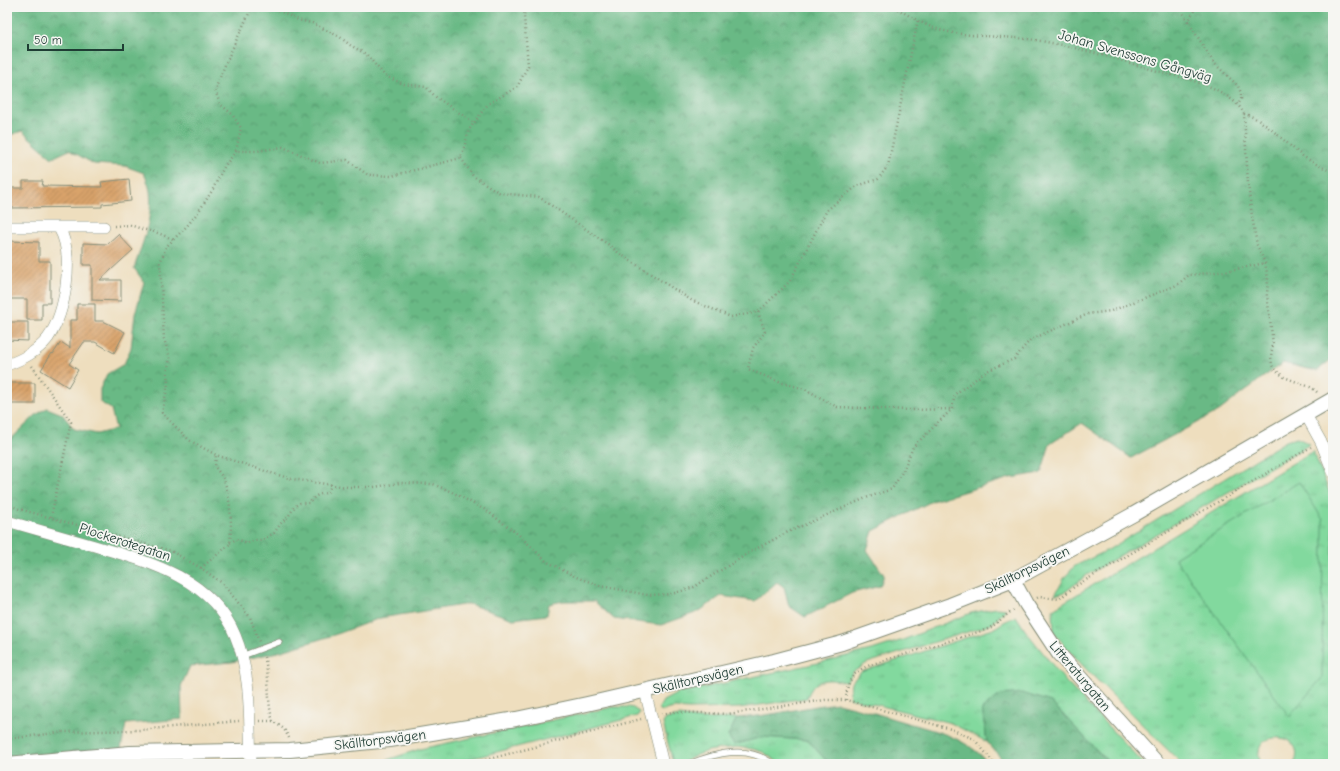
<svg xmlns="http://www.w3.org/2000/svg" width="1340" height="771" viewBox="0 0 1340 771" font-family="'Comic Neue',sans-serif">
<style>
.grass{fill:url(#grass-tufts);stroke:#508b69}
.forest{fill:url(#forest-crowns);stroke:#447b5c}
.garden{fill:#82d99e;stroke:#508b69}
.building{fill:url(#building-hatch)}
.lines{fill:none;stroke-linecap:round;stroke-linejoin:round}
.service-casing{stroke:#868e79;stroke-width:7}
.minor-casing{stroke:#868e79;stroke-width:12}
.tertiary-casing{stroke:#868e79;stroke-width:16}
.path{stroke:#868e79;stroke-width:2.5;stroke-dasharray:1 3;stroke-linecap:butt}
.service{stroke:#fff;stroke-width:5.5}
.minor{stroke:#fff;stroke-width:11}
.tertiary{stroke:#fff;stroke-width:14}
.labels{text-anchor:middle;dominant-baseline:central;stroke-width:3.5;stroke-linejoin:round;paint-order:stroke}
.street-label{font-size:14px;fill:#1f3d34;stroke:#f6f6f2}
</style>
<defs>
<pattern id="grass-tufts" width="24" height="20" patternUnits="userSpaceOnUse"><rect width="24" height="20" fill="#82d99e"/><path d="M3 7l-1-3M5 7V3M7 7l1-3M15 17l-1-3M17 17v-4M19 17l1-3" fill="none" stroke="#70bb89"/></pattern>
<pattern id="forest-crowns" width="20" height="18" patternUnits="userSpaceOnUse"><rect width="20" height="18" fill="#69b985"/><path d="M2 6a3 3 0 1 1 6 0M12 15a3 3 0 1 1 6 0" fill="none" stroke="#56986e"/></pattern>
<pattern id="building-hatch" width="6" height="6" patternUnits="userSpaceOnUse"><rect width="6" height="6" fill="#d9a36a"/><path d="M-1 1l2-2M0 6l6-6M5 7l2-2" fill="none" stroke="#af8658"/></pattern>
</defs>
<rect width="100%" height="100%" fill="#f6f6f2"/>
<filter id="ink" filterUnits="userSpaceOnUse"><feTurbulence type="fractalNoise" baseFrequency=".025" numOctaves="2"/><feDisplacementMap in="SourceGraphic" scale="8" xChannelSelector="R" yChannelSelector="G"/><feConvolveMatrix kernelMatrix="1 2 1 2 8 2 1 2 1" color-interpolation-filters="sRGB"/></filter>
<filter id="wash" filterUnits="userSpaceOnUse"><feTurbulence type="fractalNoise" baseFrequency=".012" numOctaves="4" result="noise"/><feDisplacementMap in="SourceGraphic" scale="16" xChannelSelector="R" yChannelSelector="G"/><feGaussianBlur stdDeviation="0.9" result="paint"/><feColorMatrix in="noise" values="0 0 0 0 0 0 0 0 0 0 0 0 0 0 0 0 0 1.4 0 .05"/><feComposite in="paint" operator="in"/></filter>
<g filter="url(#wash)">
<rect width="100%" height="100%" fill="#eedebe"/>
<path class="grass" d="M 1297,438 L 1310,444 L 1087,575 L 1065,592 L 1055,595 L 1065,577 L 1075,566 L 1108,550 L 1286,441 Z
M 1313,451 L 1333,501 L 1333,764 L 1294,764 C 1310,731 1246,727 1261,764 L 1182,764 L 1084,667 L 1054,633 L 1053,609 Z
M 996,608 L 1006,609 L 995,621 L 990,625 L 867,663 L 853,672 L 846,682 C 826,678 814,678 807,698 L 739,708 L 689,709 L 674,708 L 661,711 L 659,708 L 663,701 L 678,693 L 818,663 L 875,649 L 903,640 L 971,613 Z
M 1016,616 L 1025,630 L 1066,682 L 1144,764 L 1110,764 L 1051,702 L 982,709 L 987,742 L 951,723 L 849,698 L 851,683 L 861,672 L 993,629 L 1004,622 Z
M 613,707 L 629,707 L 633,708 L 639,712 L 639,714 L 637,716 L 450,764 L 375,764 L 420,749 Z
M 679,716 L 700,719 L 737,718 L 728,736 L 734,744 L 762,737 L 808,740 L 829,764 L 798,764 L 795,762 L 793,764 L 781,764 L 763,752 L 753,749 L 737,747 L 719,749 L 708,751 L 697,755 L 680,764 L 674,762 L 672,759 L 663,723 L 666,719 Z"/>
<path class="forest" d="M 7,7 L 1333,7 L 1333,358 L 1317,371 L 1283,363 L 1262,378 L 1219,411 L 1131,458 L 1082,423 L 1050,444 L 1041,473 L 1010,478 L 932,501 L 873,531 L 867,550 L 884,575 L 880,586 L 852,593 L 805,617 L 789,606 L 784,587 L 777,582 L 755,601 L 721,596 L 698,612 L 661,625 L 614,619 L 594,601 L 563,601 L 549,604 L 547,615 L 513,619 L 469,604 L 380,618 L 340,633 L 282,651 L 232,662 L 190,666 L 181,686 L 182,719 L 126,724 L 119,758 L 121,764 L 7,764 L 7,443 L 36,415 L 47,408 L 62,414 L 74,429 L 97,434 L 116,429 L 111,409 L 100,402 L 100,389 L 107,374 L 124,364 L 131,348 L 135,314 L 144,282 L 134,268 C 143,243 153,217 150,191 C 149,185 146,178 144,173 L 125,166 L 94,164 L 69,150 L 52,158 L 22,131 L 7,136 Z
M 1022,693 L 1051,702 L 1110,764 L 1006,764 L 987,742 L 982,709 L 1000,695 Z
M 838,703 C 859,708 878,714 897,720 C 934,731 962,734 990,764 L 829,764 L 808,740 L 762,737 L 734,745 L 728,736 L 737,718 C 772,716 804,707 838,703 Z"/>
<path class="garden" d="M 1299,482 L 1323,520 L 1322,678 L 1289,716 L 1175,558 Z"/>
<g id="blocks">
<path class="building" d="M 129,179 L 131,201 L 102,204 L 102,207 L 11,208 L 11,188 L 23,188 L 23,181 L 43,181 L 42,186 L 102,187 L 101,182 Z
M 118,234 L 133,250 L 100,280 L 121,280 L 121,301 L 92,300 L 92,265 L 83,265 L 83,243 L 107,244 Z
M 9,241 L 39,242 L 39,261 L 50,261 L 50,303 L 42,303 L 42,320 L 27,320 L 27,299 L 7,299 Z
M 77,304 L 95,304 L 95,321 L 103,321 L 125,332 L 114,353 L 95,342 L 84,342 L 69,364 L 78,370 L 68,387 L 41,370 L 52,353 L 53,354 L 61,342 L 70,348 L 70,320 L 77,320 Z
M 7,322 L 28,322 L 28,341 L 7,340 Z
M 7,383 L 35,383 L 35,404 L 7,404 Z"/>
</g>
</g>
<g filter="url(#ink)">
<use href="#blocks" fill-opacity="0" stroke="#868e79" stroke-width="1"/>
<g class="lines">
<defs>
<path id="service" d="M 242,656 L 279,642
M 689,764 C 716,753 747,744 773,764"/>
<path id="minor" d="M 7,227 L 104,227
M 7,365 C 23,359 37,352 48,338 C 66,312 75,255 59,228
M 1306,415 L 1321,442 L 1333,472
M 7,521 C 35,529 63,537 91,545 C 146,561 211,577 235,635 C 252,675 249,721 251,764
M 645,691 L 663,764"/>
<path id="tertiary" d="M 1013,580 L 1026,604 L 1059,654 L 1158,764
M 7,764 L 130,753 L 290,750 L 390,740 L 516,719 L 587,704 L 774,661 L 842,643 L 950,605 L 1013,580 L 1134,514 L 1333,399"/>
</defs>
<use href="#service" class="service-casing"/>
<use href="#minor" class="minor-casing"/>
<use href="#tertiary" class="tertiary-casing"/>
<path class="path" d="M 252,7 L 227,60 L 215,90 L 220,104 L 232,114 L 241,128 L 236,151 L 257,151 L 283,147 L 320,163 L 347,160 L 368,175 L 392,176 L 461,158 L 469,130 L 474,123 L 488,104 L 517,87 L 528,66 L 524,16 L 526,7
M 259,7 L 276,9 L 298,20 L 312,23 L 340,37 L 350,45 L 366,54 L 385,76 L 404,84 L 426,87 L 436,97 L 474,123
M 894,7 C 907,14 920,23 934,28 C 961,37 999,36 1028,39 C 1071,45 1113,58 1154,70 C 1174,76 1196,80 1215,89 C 1226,95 1239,103 1244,114 L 1248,184 L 1252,216 L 1257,245 L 1265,263 L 1268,278 L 1267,295 L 1273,344 L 1271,356 L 1272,365 L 1274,369 L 1284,377 L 1310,387 L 1315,390 L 1318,393
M 1179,7 L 1214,63 L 1238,86 L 1241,93 L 1241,99 L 1238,105
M 1188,22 L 1196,7
M 1244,114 C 1261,117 1286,143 1300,154 C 1309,161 1320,166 1330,171 L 1333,172
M 236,151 L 224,167 L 212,191 L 199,211 L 187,226 L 166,247 L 160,263 L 164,339 L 170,358 L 167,373 L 168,384 L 162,413 L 189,440 L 216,455 L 268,472 L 292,479 L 347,487 L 374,487 L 400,483 L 433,484 L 452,492 L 487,511 L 519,535 L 546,561 L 576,577 L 601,586 L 648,595 L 672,594 L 694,587 L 752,551 L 788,532 L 866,498 L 892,489 L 903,471 L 913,447 L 952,409 L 955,394 L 987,371 L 1014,359 L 1030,340 L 1088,314 L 1111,311 L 1177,285 L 1189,275 L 1227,271 L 1265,263
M 461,158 L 473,176 L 500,193 L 539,197 L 609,245 L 620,254 L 691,300 L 731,317 L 758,312 L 790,281 L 827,210 L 857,186 L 878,179 L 888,166 L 918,19
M 114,226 L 130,225 L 142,229 L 155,232 L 173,239
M 758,312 L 765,332 L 753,348 L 748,369 L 779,382 L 805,389 L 837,407 L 910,410 L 951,409
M 32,366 L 71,422 L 51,517
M 7,504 L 19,509 L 171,551 L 201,568 L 222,583 L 250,617 L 259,642
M 230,543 L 236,539 L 248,543 L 255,540 L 262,540 L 274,533 L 282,522 L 288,517 L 295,506 L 300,503 L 309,503 C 311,501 314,497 316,496 C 325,491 328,497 331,484
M 201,568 L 230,544 C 232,523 231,500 224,480 C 222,476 218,471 215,467 L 216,455
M 1037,598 L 1039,597 L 1059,599 L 1074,587 L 1311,447
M 264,657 C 271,678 266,700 273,721
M 846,700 C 847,677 855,670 876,663 L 988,629 C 998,623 1005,615 1015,609
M 662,714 L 672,712 L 728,714 L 825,700 L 846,700 L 951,729 L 974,739 L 995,764
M 260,721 L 273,721 L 284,729 L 289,738
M 7,739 L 63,732 L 139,730 L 239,721
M 470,764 L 641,719"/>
<use href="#service" class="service"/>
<use href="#minor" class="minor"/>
<use href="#tertiary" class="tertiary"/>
</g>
</g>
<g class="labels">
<g class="street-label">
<text transform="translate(1135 56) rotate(16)">Johan Svenssons Gångväg</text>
<text transform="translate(125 542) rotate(18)">Plockerotegatan</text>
<text transform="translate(1027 570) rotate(-26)">Skälltorpsvägen</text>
<text transform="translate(1080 676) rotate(50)">Litteraturgatan</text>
<text transform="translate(698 679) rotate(-13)">Skälltorpsvägen</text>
<text transform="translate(380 740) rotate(-7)">Skälltorpsvägen</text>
</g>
</g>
<rect width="1340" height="771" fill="none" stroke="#f6f6f2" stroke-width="24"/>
<path d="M28 44v6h95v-6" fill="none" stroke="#1f3d34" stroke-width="2"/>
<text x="34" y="44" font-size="12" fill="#1f3d34" stroke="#f6f6f2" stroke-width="3" paint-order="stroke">50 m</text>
</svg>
